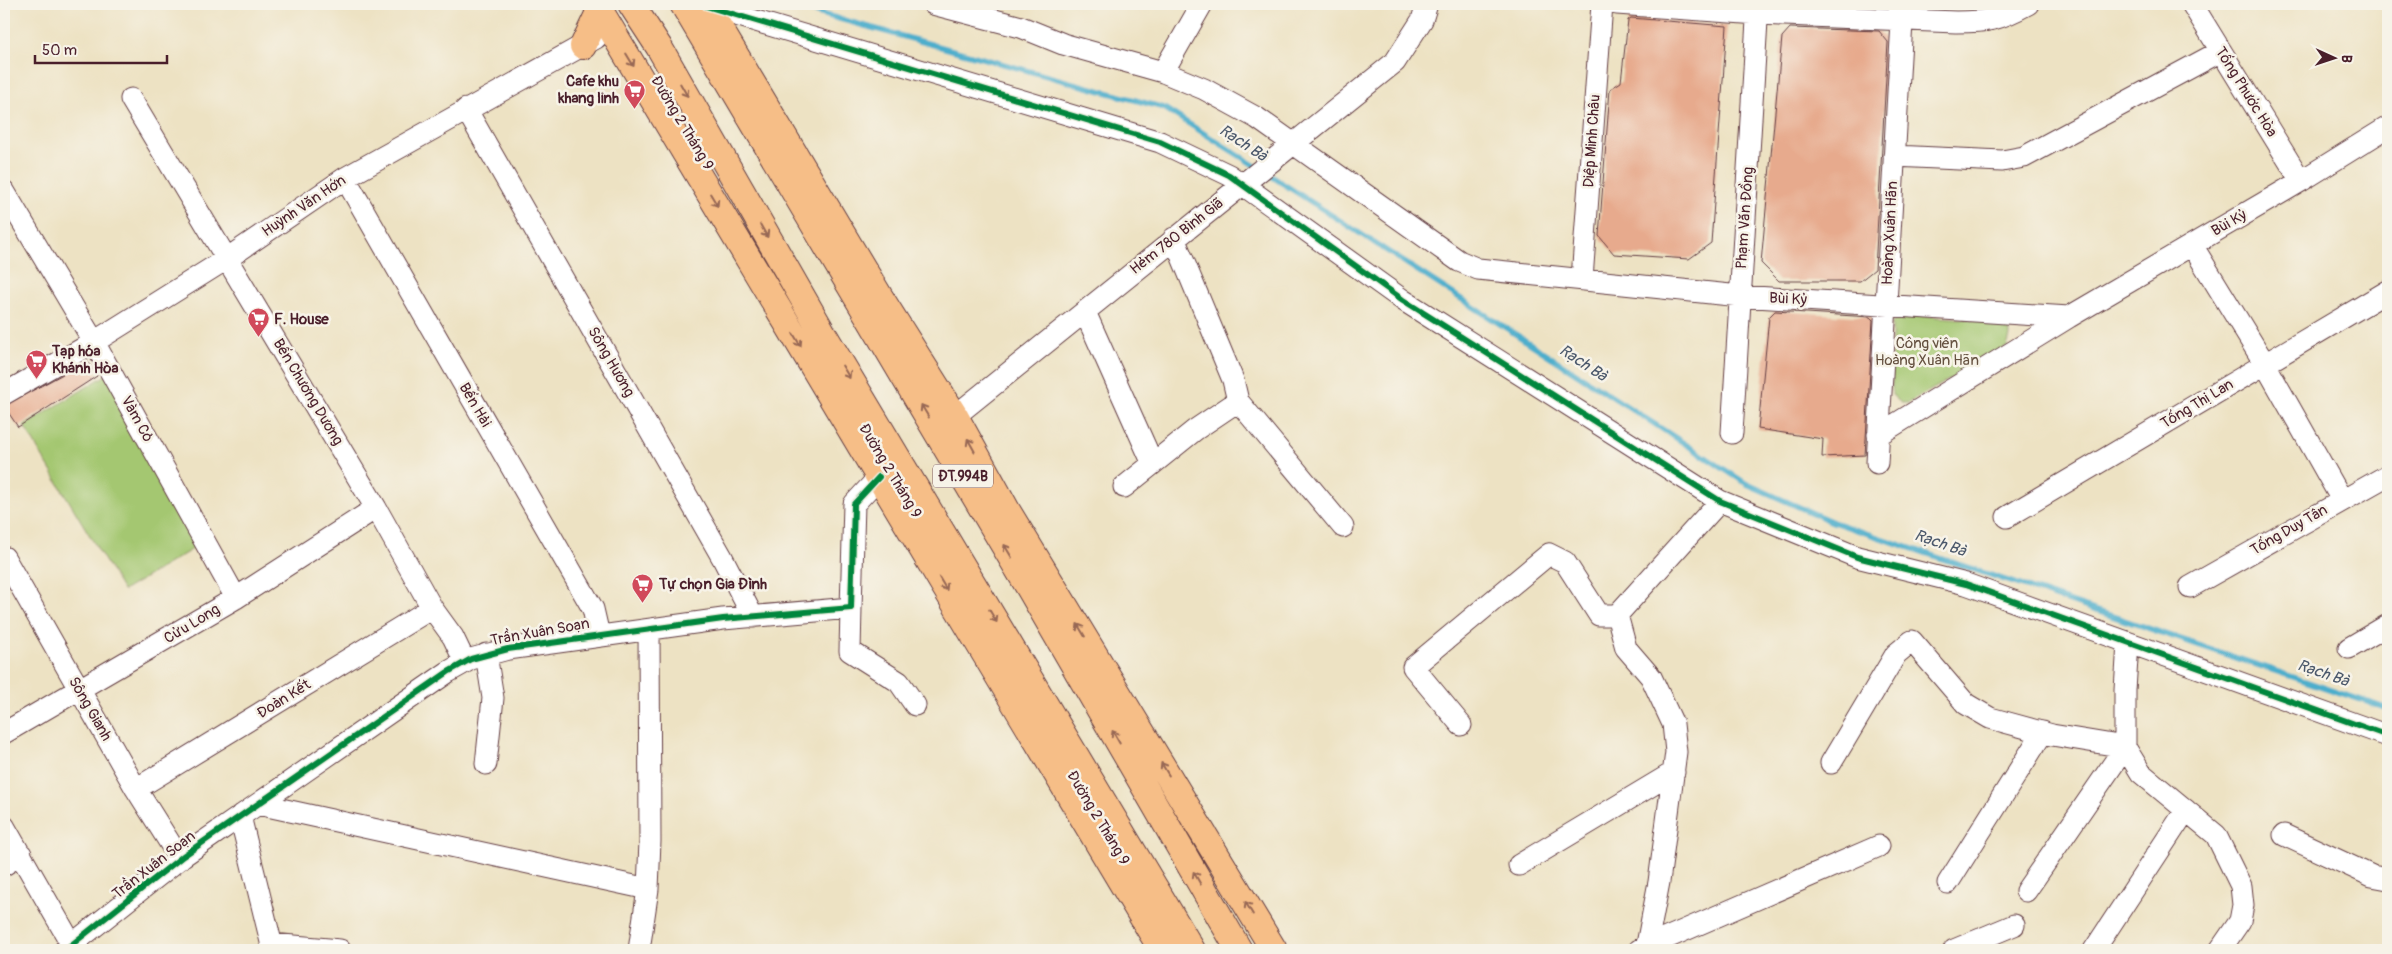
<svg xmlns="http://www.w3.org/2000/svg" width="2392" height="954" viewBox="0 0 2392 954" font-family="Pangolin,sans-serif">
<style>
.green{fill:#a4c771;stroke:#77734e}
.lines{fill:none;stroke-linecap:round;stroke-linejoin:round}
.stream{stroke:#4daecc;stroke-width:5.5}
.building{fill:#e7aa8d}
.minor-casing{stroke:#623c42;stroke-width:23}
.major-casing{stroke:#623c42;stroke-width:28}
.minor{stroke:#fff;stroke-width:21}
.major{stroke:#f6be87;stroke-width:26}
.cycleway-casing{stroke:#f7f3e8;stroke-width:9}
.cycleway{stroke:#00873e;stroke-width:6}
.oneway{stroke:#976754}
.labels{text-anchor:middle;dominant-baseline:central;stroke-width:5;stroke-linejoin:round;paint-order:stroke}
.shield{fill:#f7f3e8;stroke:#7e5f64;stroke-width:1}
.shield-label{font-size:14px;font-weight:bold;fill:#4a1f2b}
.poi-label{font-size:15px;font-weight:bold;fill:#4a1f2b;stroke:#f7f3e8;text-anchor:start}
.street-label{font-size:15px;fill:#4a1f2b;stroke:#f7f3e8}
.park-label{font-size:15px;fill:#655140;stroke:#f7f3e8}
.water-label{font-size:16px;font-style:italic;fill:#4b586b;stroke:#f7f3e8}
</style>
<rect width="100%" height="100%" fill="#f7f3e8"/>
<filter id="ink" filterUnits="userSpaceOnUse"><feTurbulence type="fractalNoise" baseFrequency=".02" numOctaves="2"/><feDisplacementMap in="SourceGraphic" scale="10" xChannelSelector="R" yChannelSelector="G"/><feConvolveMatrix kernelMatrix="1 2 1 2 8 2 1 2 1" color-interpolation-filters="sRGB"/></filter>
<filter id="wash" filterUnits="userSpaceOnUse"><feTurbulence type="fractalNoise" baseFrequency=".0096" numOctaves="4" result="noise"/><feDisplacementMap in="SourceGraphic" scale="20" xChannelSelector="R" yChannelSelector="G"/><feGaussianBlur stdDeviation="1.12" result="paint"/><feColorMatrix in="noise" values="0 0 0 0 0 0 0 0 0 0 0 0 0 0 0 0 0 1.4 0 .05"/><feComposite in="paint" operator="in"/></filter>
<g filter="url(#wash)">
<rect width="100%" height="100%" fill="#ede2c3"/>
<path class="green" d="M 1909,315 L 2009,322 L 2010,336 L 2007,347 L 1908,403 L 1901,403 L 1892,395 L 1892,322 Z
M 106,375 L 206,541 L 123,591 L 24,426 Z"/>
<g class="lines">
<path class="stream" d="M 785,4 L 1164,108 L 1257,167
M 1265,172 L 1747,484 L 1833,522 L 2388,709"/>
</g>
<g id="blocks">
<path class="building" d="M 1631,18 L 1727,26 L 1711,243 L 1689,259 L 1614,254 L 1599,236 L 1610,89 L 1621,82 L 1628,20 Z
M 1790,28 L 1879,31 L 1888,42 L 1875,269 L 1860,281 L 1779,281 L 1761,263 L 1782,37 Z
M 1775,311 L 1870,317 L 1873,320 L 1865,455 L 1822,457 L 1823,439 L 1758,429 L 1769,317 Z
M 87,361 L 97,376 L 18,427 L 4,406 Z"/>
</g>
</g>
<g filter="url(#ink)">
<use href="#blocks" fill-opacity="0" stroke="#623c42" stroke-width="1"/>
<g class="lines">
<defs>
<path id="minor" d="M 933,4 L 1021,27 L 1063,44 L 1163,72 L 1204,89 L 1257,118 L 1459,261 L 1478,269 L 1740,296 L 2069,317
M 1617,4 L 1758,14 L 1956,22 C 1988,22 1999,20 2028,4
M 2192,4 L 2301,181
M 706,6 L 1160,142 L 1229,175 L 1403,300 L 1720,501 L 1857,557 L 1966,584 L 2388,736
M 1163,72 L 1202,4
M 131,99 L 376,508 L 432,608 L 453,637 L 465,662
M 466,109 L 722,557 L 753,617
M 1894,156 L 2002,161 L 2024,157 L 2221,51
M 345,178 L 593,609 L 599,635
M 4,191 L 94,342 L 236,598
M 1174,238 L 1233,380 L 1238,401 L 1343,527
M 2192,245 L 2265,364 L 2342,500
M 1582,279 L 1602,4
M 1085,312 L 1153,464
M 4,394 L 94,342 L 228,258 L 345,178 L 596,38
M 955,416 L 1395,62 L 1422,20 L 1427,4
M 1732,433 L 1758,4
M 1878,435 L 2069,317 L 2301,181 L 2388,127
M 1877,463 L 1903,4
M 1124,487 L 1195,430 L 1238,401
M 2007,517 L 2388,291
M 4,557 L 136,789 L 180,859
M 2190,587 L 2388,475
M 851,608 L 850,651 L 899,682 L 915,705
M 1617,615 L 1626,648 L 1651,677 L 1673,724 L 1676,752 L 1659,882 L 1646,950
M 2128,643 L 2125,690 L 2125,747 L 2141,773 L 2216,835 L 2241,886 L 2243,905 L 2240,921 L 2220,950
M 2349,648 L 2388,625
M 486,654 L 493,698 L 486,764
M 1461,725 L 1413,667 L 1549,554 L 1565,562 L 1599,615 L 1617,615 L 1720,501
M 4,733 L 236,598 L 376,508
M 1831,763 L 1896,654 L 1912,641 L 1966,704 L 1990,718 L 2052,735 L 2125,747 L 2026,891
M 136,789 L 432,608
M 258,804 L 648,889
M 240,816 L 273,950
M 4,826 L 72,945
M 2284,835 L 2372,876 L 2388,879
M 4,865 L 21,854
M 1519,865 L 1674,772
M 1948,883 L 2043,732
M 271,944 L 340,950
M 65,950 L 183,856 L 448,672 L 471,659 L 508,649 L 723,619 L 851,608 L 854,504 L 879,477
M 639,950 L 648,889 L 650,841 L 649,630
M 1639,950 L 1879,846
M 1954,950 L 2014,925
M 2094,950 L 2186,810"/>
<path id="major" d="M 596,4 L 1162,950
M 631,4 L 659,47 L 824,335 L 1192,950
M 683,4 L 1031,591 L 1239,950
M 705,4 L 880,297 L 955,416 L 1008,512 L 1274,950
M 583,46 L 603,4"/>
</defs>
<use href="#minor" class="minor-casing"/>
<use href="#major" class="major-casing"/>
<use href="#minor" class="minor"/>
<use href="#major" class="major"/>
<defs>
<path id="cycleway" d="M 706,6 L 1160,142 L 1229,175 L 1403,300 L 1720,501 L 1857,557 L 1966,584 L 2388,736
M 65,950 L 183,856 L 448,672 L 471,659 L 508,649 L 723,619 L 851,608 L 854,504 L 879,477"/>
</defs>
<use href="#cycleway" class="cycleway-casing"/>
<use href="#cycleway" class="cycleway"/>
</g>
<defs><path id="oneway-shaft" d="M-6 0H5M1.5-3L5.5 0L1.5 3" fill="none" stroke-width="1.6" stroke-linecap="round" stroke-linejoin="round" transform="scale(1.25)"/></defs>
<g class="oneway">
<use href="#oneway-shaft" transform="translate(630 60) rotate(59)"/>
<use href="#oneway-shaft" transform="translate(684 90) rotate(60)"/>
<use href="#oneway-shaft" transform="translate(714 200) rotate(59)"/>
<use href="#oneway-shaft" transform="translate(764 231) rotate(60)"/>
<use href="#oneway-shaft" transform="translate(797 340) rotate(59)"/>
<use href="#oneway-shaft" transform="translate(846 372) rotate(59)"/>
<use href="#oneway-shaft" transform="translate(925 411) rotate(-121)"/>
<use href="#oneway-shaft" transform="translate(971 445) rotate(-119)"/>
<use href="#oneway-shaft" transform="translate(1008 551) rotate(-121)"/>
<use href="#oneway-shaft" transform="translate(943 584) rotate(59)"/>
<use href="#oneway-shaft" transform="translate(993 616) rotate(59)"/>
<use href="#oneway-shaft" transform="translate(1081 630) rotate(-121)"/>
<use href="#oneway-shaft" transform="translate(1116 737) rotate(-120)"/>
<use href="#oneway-shaft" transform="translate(1165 769) rotate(-121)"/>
<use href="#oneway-shaft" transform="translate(1197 878) rotate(-120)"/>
<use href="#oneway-shaft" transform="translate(1249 908) rotate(-121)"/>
</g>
</g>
<defs>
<symbol id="supermarket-pin" viewBox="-11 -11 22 30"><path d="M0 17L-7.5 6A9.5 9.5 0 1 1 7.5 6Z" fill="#d1495b" stroke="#f7f3e8"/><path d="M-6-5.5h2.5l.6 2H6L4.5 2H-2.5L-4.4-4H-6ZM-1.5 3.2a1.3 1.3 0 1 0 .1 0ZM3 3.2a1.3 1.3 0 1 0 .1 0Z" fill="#fff"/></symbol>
</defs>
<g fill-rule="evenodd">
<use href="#supermarket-pin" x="622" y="78" width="25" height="34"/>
<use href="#supermarket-pin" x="246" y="306" width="25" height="34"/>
<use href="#supermarket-pin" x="24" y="348" width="25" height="34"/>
<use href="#supermarket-pin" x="630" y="572" width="25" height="34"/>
</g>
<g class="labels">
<rect class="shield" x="933" y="464.5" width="60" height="23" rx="4"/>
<g class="shield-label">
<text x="963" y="476">ĐT.994B</text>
</g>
<g class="poi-label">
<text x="619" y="81" text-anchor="end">Cafe khu<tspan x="619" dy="17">khang linh</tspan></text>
<text x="274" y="319">F. House</text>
<text x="52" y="351">Tạp hóa<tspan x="52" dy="17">Khánh Hòa</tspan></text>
<text x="659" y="584">Tự chọn Gia Đình</text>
</g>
<g class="street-label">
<text transform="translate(2246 92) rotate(58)">Tống Phước Hòa</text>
<text transform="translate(682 123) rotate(59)">Đường 2 Tháng 9</text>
<text transform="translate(1592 141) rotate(-86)">Diệp Minh Châu</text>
<text transform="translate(304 206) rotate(-34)">Huỳnh Văn Hớn</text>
<text transform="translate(1745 218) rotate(-86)">Phạm Văn Đồng</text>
<text transform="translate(2229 223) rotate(-30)">Bùi Kỷ</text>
<text transform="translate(1890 233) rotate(-87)">Hoàng Xuân Hãn</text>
<text transform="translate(1177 236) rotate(-38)">Hẻm 780 Bình Giã</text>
<text transform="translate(1788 299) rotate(3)">Bùi Kỷ</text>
<text transform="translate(611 362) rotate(60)">Sông Hương</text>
<text transform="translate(308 392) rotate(59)">Bến Chương Dương</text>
<text transform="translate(2197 404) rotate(-31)">Tống Thị Lan</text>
<text transform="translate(475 405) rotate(60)">Bến Hải</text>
<text transform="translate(137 419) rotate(61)">Vàm Cỏ</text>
<text transform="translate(890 471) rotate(59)">Đường 2 Tháng 9</text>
<text transform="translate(2289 530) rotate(-30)">Tống Duy Tân</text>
<text transform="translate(192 624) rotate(-31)">Cửu Long</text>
<text transform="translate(540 632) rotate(-10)">Trần Xuân Soạn</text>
<text transform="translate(284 699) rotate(-32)">Đoàn Kết</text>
<text transform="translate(90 709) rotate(60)">Sông Gianh</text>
<text transform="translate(1098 818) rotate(59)">Đường 2 Tháng 9</text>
<text transform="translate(154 865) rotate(-38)">Trần Xuân Soạn</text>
</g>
<g class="park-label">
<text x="1927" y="343">Công viên<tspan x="1927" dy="17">Hoàng Xuân Hãn</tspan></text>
</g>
<g class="water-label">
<text transform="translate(1243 143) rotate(33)">Rạch Bà</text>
<text transform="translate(1583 363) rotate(33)">Rạch Bà</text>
<text transform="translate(1940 543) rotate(19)">Rạch Bà</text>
<text transform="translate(2323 673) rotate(19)">Rạch Bà</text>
</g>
</g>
<rect width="2392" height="954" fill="none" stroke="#f7f3e8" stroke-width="20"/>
<g transform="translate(2334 58) rotate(93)" stroke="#f7f3e8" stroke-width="4" paint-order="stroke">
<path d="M0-4L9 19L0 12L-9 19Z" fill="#4a1f2b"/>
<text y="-8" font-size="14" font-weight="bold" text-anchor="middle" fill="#4a1f2b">B</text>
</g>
<path d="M35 55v8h132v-8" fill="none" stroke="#4a1f2b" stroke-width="2.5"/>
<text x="42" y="55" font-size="15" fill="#4a1f2b" stroke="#f7f3e8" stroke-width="4" paint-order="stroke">50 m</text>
</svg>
